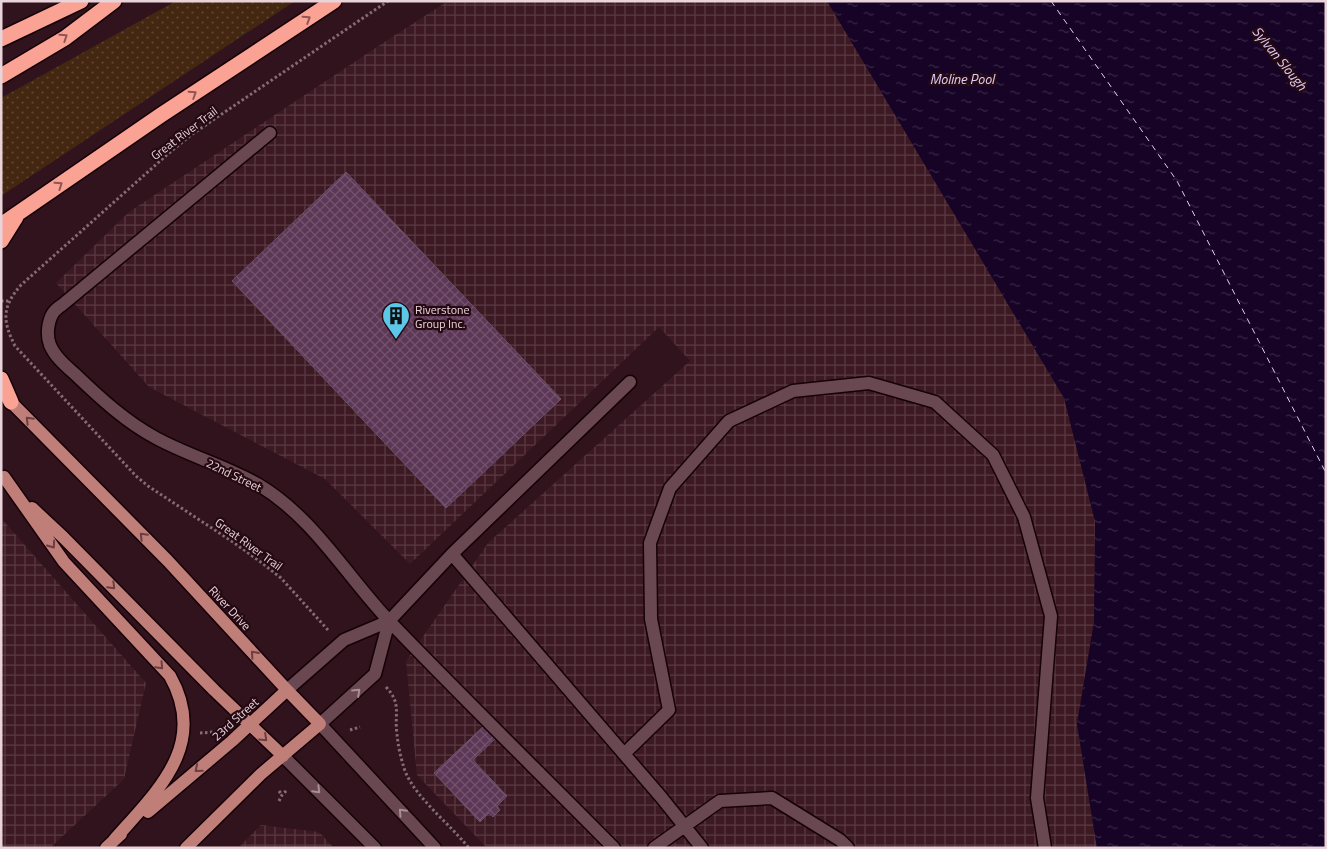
<svg xmlns="http://www.w3.org/2000/svg" width="1327" height="849" viewBox="0 0 1327 849" font-family="'Titillium Web',sans-serif">
<style>
.industrial{fill:url(#industrial-grid)}
.green{fill:url(#green-dots)}
.water{fill:url(#water-ripples)}
.lines{fill:none;stroke-linecap:round;stroke-linejoin:round}
.ferry{stroke:#e0cdf7;stroke-width:1;stroke-dasharray:6 5;stroke-linecap:butt}
.building{fill:url(#building-cross-hatch);stroke:#6b5166}
.minor-casing{stroke:#160107;stroke-width:15}
.major-casing{stroke:#160107;stroke-width:15}
.highway-casing{stroke:#160107;stroke-width:18}
.path{stroke:#856b73;stroke-width:3;stroke-dasharray:2.5 2.5;stroke-linecap:butt}
.minor{stroke:#6a4851;stroke-width:12}
.major{stroke:#c07e79;stroke-width:12}
.highway{stroke:#faa294;stroke-width:15}
.oneway{stroke:#905654}
.oneway2{stroke:#6b3e41}
.oneway3{stroke:#aa8e95}
.labels{text-anchor:middle;dominant-baseline:central;stroke-width:4.5;stroke-linejoin:round;paint-order:stroke}
.street-label{font-size:12px;fill:#e9d4d9;stroke:#250a13}
.poi-label{font-size:12px;fill:#e9d4d9;stroke:#250a13;text-anchor:start}
.water-label{font-size:14px;font-style:italic;fill:#e0cdf7;stroke:#250a13}
</style>
<defs>
<pattern id="industrial-grid" width="8" height="8" patternUnits="userSpaceOnUse" patternTransform="scale(1.25)"><rect width="8" height="8" fill="#3d1924"/><path d="M0 4h8M4 0v8" fill="none" stroke="#593a43"/></pattern>
<pattern id="green-dots" width="8" height="8" patternUnits="userSpaceOnUse" patternTransform="scale(1.25)"><rect width="8" height="8" fill="#442710"/><path d="M2 2h.1M6 6h.1" fill="none" stroke="#5f4532" stroke-width="1.8" stroke-linecap="round"/></pattern>
<pattern id="water-ripples" width="26" height="14" patternUnits="userSpaceOnUse" patternTransform="scale(1.25)"><rect width="26" height="14" fill="#160326"/><path d="M2 4q2-2 4 0t4 0M15 11q2-2 4 0t4 0" fill="none" stroke="#382745"/></pattern>
<pattern id="building-cross-hatch" width="8" height="8" patternUnits="userSpaceOnUse" patternTransform="scale(1.25)"><rect width="8" height="8" fill="#5c3756"/><path d="M0 0l8 8M0 8l8-8" fill="none" stroke="#73536e"/></pattern>
</defs>
<rect width="100%" height="100%" fill="#30131c"/>
<path class="industrial" d="M 448,1 L 827,1 L 1064,398 L 1095,521 L 1094,622 L 1077,724 L 1097,848 L 487,848 L 417,775 L 406,661 L 488,543 L 690,361 L 659,327 L 410,564 L 325,479 L 149,387 L 56,283 L 129,212 L 392,37 Z
M 1,518 L 146,683 L 124,779 L 50,848 L 1,848 Z
M 261,825 L 319,832 L 334,848 L 238,848 Z"/>
<path class="green" d="M 176,1 L 295,1 L 1,196 L 1,98 Z"/>
<path class="water" d="M 827,1 L 1326,1 L 1326,848 L 1097,848 L 1077,724 L 1094,622 L 1095,521 L 1064,398 Z"/>
<g class="lines">
<path class="ferry" d="M 1051,1 L 1177,181 L 1326,473"/>
</g>
<path class="building" d="M 346,172 L 561,399 L 446,508 L 232,281 Z
M 487,723 L 499,735 L 473,760 L 507,796 L 497,806 L 500,810 L 493,817 L 489,813 L 480,822 L 434,773 Z"/>
<g class="lines">
<defs>
<path id="minor" d="M 270,133 L 62,305 C 59,307 55,310 53,313 C 48,321 46,335 50,345 C 55,357 66,366 76,375 C 100,398 126,422 156,438 C 189,456 226,466 259,485 C 314,518 347,577 391,623 C 464,699 540,773 614,848
M 452,554 L 661,797 L 702,848
M 389,621 L 375,674 L 320,724 L 435,848
M 287,690 L 344,640 L 389,621 L 452,554 L 630,382
M 624,754 L 669,710 L 651,619 L 650,543 L 670,488 L 729,421 L 793,391 L 869,383 L 935,402 L 993,455 L 1024,517 L 1051,616 L 1037,798 L 1045,848
M 283,756 L 375,848
M 654,848 L 720,801 L 772,798 L 840,840 L 848,848"/>
<path id="major" d="M 5,396 L 168,561 L 287,690 L 320,724 L 261,774 L 186,848
M 4,477 L 64,562 L 170,676 C 209,745 157,791 114,840
M 32,508 L 63,537 L 214,690 L 283,756
M 148,812 L 232,741 L 287,690
M 106,848 L 121,834"/>
<path id="highway" d="M 1,39 L 81,1
M 1,76 L 65,38 L 114,1
M 1,225 L 161,115 L 334,1
M 1,241 L 16,217
M 1,379 L 11,402"/>
</defs>
<use href="#minor" class="minor-casing"/>
<use href="#major" class="major-casing"/>
<use href="#highway" class="highway-casing"/>
<path class="path" d="M 1,301 L 8,301
M 328,630 L 281,578 L 262,563 L 233,542 L 148,486 L 136,476 L 15,346 C 2,320 2,307 21,285 L 169,153 L 191,135 L 388,1
M 386,687 C 402,704 394,713 397,734 C 398,746 401,759 405,771 C 412,788 425,801 437,814 C 448,825 459,836 469,848
M 350,730 L 360,727
M 200,733 L 214,732
M 279,791 L 282,795
M 279,801 L 282,795 L 287,790"/>
<use href="#minor" class="minor"/>
<use href="#major" class="major"/>
<use href="#highway" class="highway"/>
</g>
<defs><path id="oneway-chevron" d="M-2-3.5L2.5 0L-2 3.5" fill="none" stroke-width="1.6" stroke-linecap="round" stroke-linejoin="round" transform="scale(1.25)"/></defs>
<g class="oneway">
<use href="#oneway-chevron" transform="translate(307 19) rotate(-33)"/>
<use href="#oneway-chevron" transform="translate(64 37) rotate(-34)"/>
<use href="#oneway-chevron" transform="translate(193 94) rotate(-33)"/>
<use href="#oneway-chevron" transform="translate(59 185) rotate(-35)"/>
</g>
<g class="oneway2">
<use href="#oneway-chevron" transform="translate(29 420) rotate(-135)"/>
<use href="#oneway-chevron" transform="translate(143 536) rotate(-135)"/>
<use href="#oneway-chevron" transform="translate(52 545) rotate(55)"/>
<use href="#oneway-chevron" transform="translate(112 586) rotate(45)"/>
<use href="#oneway-chevron" transform="translate(254 654) rotate(-132)"/>
<use href="#oneway-chevron" transform="translate(160 666) rotate(47)"/>
<use href="#oneway-chevron" transform="translate(264 738) rotate(43)"/>
<use href="#oneway-chevron" transform="translate(198 769) rotate(140)"/>
</g>
<g class="oneway3">
<use href="#oneway-chevron" transform="translate(357 692) rotate(-44)"/>
<use href="#oneway-chevron" transform="translate(317 790) rotate(45)"/>
<use href="#oneway-chevron" transform="translate(402 812) rotate(-133)"/>
</g>
<defs>
<symbol id="building-pin" viewBox="-11 -11 22 30"><path d="M0 17L-7.5 6A9.5 9.5 0 1 1 7.5 6Z" fill="#5dc7e8" stroke="#250a13"/><path d="M-4-6H4V6H1V3H-1V6H-4ZM-2.5-4.3h1.7v1.8h-1.7ZM.8-4.3h1.7v1.8H.8ZM-2.5-1h1.7V.8h-1.7ZM.8-1h1.7V.8H.8Z" fill="#111"/></symbol>
</defs>
<g fill-rule="evenodd">
<use href="#building-pin" x="380" y="300" width="32" height="43"/>
</g>
<g class="labels">
<g class="street-label">
<text transform="translate(184 133) rotate(-37)">Great River Trail</text>
<text transform="translate(234 475) rotate(26)">22nd Street</text>
<text transform="translate(249 544) rotate(36)">Great River Trail</text>
<text transform="translate(230 608) rotate(47)">River Drive</text>
<text transform="translate(235 719) rotate(-42)">23rd Street</text>
</g>
<g class="poi-label">
<text x="415" y="309">Riverstone<tspan x="415" dy="14">Group Inc.</tspan></text>
</g>
<g class="water-label">
<text transform="translate(1280 58) rotate(51)">Sylvan Slough</text>
<text x="962" y="78">Moline Pool</text>
</g>
</g>
<rect width="1327" height="849" fill="none" stroke="#e9d4d9" stroke-width="5"/>
</svg>
